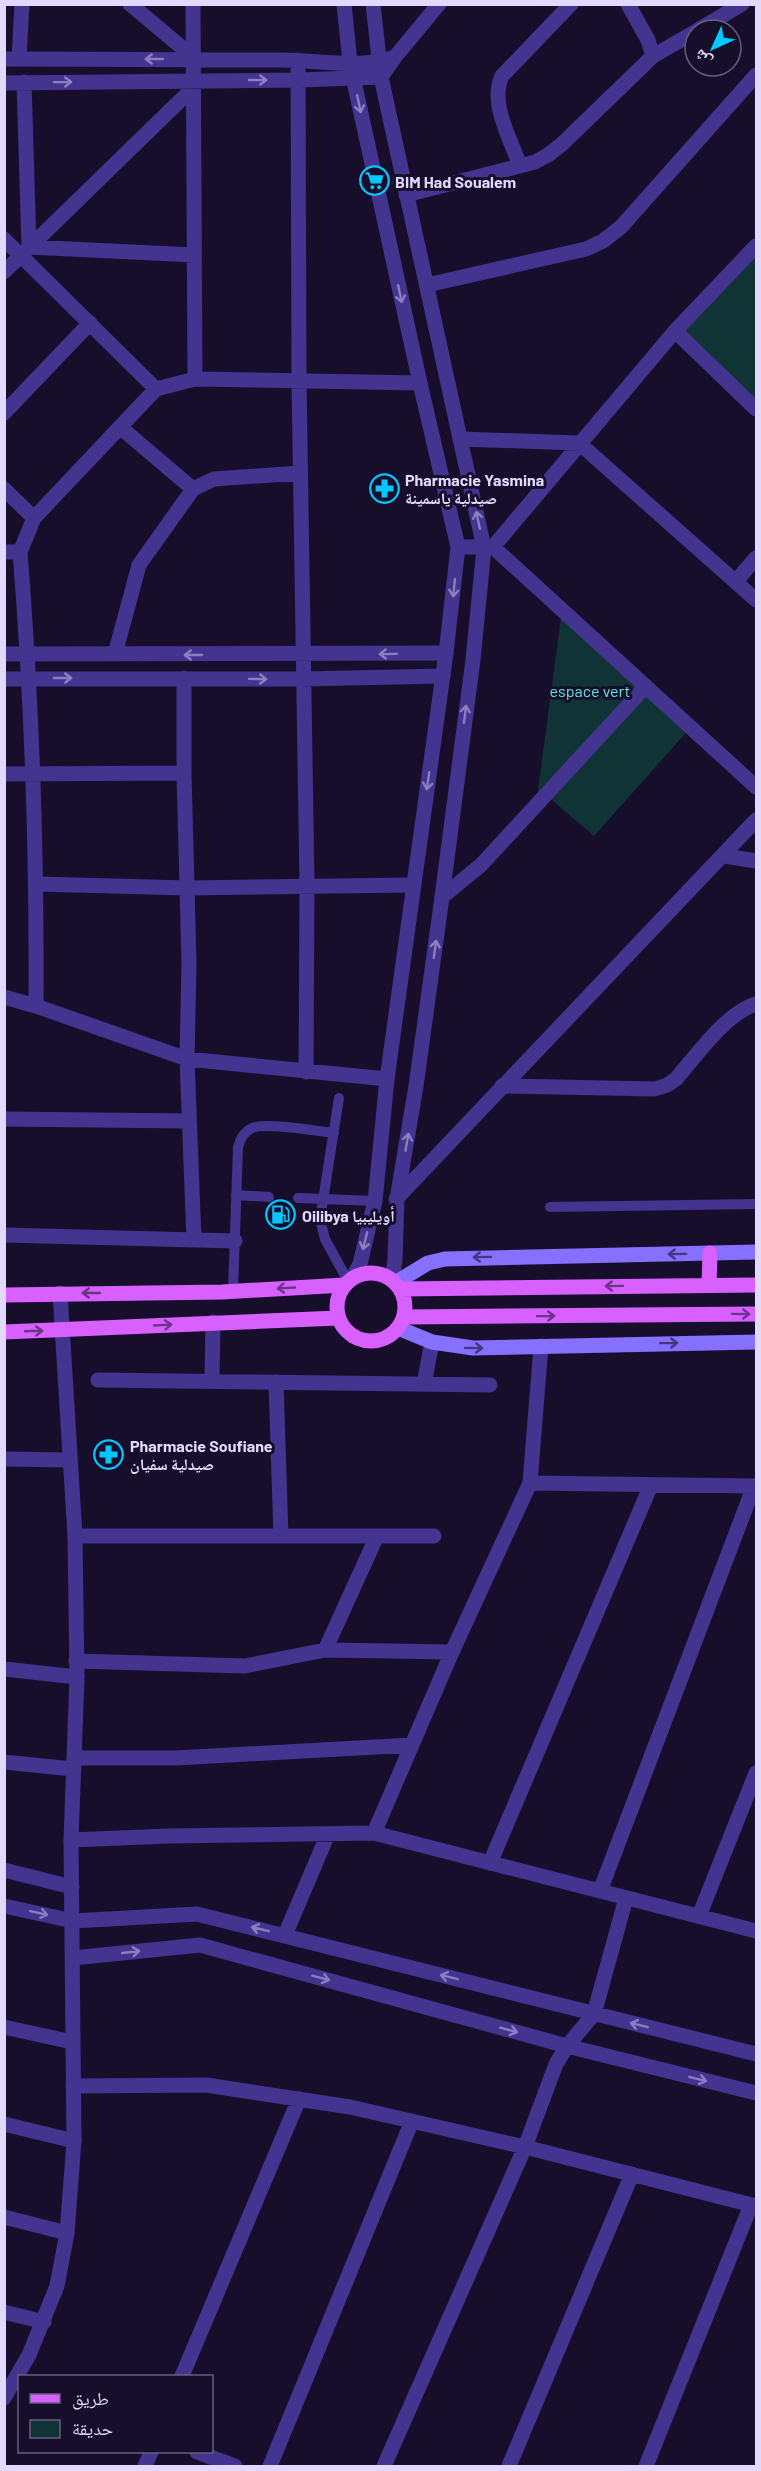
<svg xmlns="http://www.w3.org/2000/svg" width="761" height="2471" viewBox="0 0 761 2471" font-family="Barlow,'Noto Naskh Arabic',sans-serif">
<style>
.green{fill:#103336}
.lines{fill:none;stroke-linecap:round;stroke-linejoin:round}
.service{stroke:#43348f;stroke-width:10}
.minor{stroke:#43348f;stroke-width:15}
.tertiary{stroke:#43348f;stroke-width:15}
.secondary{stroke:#8570ff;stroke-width:15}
.primary{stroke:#d760ff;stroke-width:15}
.oneway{stroke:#8b7ec1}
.oneway2{stroke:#433580}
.oneway3{stroke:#6d338b}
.labels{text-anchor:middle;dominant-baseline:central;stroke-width:6;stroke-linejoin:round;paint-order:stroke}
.poi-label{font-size:16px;font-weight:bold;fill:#e2d9ff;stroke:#170e2c;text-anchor:start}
.park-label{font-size:16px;fill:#57ecd9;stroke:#170e2c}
</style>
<rect width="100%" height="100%" fill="#170e2c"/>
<path class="green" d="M 756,246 L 756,406 L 675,331 Z
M 562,610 L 691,727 L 594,836 L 546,795 L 536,805 Z"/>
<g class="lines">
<path class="service" d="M 339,1098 L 320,1219 L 325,1239 L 348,1281
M 236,1195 L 269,1197
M 298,1198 L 375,1201
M 550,1207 L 756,1204
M 233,1291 L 238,1147 C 240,1139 244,1132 252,1128 C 266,1122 315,1131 334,1133"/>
<path class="minor" d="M 130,4 L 192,56
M 698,30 L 742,4
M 653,56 L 695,32
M 4,59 C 97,59 190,60 283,60 C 319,60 357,69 392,58
M 19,59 L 22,4
M 298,60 L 299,380 L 307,886 L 306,1072
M 24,82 L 29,247 L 194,255
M 4,83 L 299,80 L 381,77 L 395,57 L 439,4
M 520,166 C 511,140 489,103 502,76 L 571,4
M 406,195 L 535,162 L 548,155 L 562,144 L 653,56 L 648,40 L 628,4
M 4,239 L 156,389
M 4,272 L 192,89
M 427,285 L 586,249 L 603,241 L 621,227 L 756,75
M 675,331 L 756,409
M 195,379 L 420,383
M 4,413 L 90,323
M 120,427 L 193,489
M 460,439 L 579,443 L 756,600
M 4,489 L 34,518
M 458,547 L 493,547 L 756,787
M 493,547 L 675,331 L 756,246
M 4,552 L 20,552 C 32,703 37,855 36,1006
M 20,552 L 34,518 L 156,389 L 195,379 L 193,4
M 736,581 L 756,558
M 4,654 L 446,653
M 115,654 L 139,565 L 193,489 L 214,479 L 300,473
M 184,678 L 184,773 L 189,964 L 187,1059 L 194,1240
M 4,679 L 302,679 L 443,676
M 4,774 L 184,773
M 725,856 L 756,861
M 37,884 L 188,888 L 413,885
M 442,897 L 481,865 L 646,686
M 4,997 L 36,1006 L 187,1059 L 387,1079
M 502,1086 L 655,1089 L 667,1085 L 676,1079 C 697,1055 726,1013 756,1004
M 4,1119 L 189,1121
M 4,1235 L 235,1241
M 98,1380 L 490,1385
M 212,1381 L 213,1322
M 276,1382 L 281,1536
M 424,1384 L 432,1342
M 4,1459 L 70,1460
M 530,1483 L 756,1486
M 75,1536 L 434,1536
M 325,1650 L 377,1536
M 76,1661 L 245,1666 L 325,1650 L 452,1652
M 4,1669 L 77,1677
M 75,1758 L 176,1758 L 412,1745
M 4,1762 L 73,1769
M 374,1833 L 452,1652 L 530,1483 L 541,1346
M 71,1840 L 168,1836 L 374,1833 L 756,1931
M 490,1863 L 651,1485
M 4,1870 L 72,1887
M 600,1891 L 754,1486
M 4,1906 L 73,1921 L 197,1914 L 756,2054
M 699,1916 L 756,1773
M 285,1935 L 328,1834
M 73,1958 L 200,1945 L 567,2046 L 756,2093
M 4,2027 L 72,2042
M 73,2086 L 206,2085 L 350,2107 L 525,2147 L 756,2206
M 4,2124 L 74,2141
M 4,2217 L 67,2233
M 4,2312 L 44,2322
M 182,2376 L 299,2099
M 197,2452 L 235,2466
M 145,2466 L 151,2452
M 270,2466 L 412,2121
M 384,2466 L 525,2147 L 556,2064 L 567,2046 L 594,2014 L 626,1898
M 509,2466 L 632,2174
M 646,2466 L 751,2205"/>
<path class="tertiary" d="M 344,4 L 350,63 L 420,383 L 458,547 L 446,653 L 387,1079 L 375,1201 L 360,1264 L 352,1279
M 373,4 L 381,77 L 484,548 L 473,660 L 442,897 L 416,1086 L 397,1199 L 395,1260 L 392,1279
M 396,1199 L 756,820
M 4,2398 L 29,2355 L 57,2286 L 67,2233 L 74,2141 L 71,1840 L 77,1677 L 75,1536 L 60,1293"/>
<path class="secondary" d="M 395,1283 L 428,1263 L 445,1259 L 756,1252
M 398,1328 L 432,1342 L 473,1348 L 756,1342"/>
<path class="primary" d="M337 1307a34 34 0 1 1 68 0a34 34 0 1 1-68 0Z
M 709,1285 L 710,1253
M 400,1289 L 756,1285
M 4,1295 L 222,1292 L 344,1285
M 404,1317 L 756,1314
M 4,1332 L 338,1318"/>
</g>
<defs><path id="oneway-shaft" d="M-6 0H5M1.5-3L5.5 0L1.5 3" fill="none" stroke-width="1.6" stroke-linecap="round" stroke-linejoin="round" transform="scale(1.5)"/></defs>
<g class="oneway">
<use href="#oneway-shaft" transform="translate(154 59) rotate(-180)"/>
<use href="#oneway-shaft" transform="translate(258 80)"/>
<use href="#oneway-shaft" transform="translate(63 82) rotate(-1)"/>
<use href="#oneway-shaft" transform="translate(359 104) rotate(78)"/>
<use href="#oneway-shaft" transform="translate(400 294) rotate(78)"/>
<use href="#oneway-shaft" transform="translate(478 520) rotate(-102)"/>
<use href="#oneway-shaft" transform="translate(454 588) rotate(96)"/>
<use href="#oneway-shaft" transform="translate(388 654) rotate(179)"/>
<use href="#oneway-shaft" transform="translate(193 655) rotate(180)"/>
<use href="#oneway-shaft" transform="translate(63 678)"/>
<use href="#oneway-shaft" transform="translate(258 679) rotate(1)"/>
<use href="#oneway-shaft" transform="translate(465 714) rotate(-83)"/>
<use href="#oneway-shaft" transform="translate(428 781) rotate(98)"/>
<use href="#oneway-shaft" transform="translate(435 949) rotate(-82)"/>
<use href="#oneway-shaft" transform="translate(407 1142) rotate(-80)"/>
<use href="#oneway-shaft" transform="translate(365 1241) rotate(104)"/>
<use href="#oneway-shaft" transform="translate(39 1913) rotate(12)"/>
<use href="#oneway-shaft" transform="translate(260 1929) rotate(-166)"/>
<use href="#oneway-shaft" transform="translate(131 1952) rotate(-6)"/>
<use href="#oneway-shaft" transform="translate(449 1977) rotate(-166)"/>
<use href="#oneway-shaft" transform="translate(321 1978) rotate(15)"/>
<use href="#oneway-shaft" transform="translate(639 2025) rotate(-166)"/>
<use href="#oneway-shaft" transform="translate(509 2030) rotate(15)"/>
<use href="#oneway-shaft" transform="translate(698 2079) rotate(14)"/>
</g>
<g class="oneway2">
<use href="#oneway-shaft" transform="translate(677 1254) rotate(179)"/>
<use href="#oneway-shaft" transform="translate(482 1257) rotate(179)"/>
<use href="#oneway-shaft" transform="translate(669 1343) rotate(-1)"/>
<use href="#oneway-shaft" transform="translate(474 1348) rotate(1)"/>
</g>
<g class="oneway3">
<use href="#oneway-shaft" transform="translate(614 1286) rotate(179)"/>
<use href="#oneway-shaft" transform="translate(286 1288) rotate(177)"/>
<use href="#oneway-shaft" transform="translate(91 1293) rotate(180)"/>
<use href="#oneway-shaft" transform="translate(741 1314) rotate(1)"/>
<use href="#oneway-shaft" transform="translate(546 1316) rotate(-1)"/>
<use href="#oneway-shaft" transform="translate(163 1325) rotate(-3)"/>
<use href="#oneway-shaft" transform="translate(34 1331) rotate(-2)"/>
</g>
<defs>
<symbol id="supermarket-ring" viewBox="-11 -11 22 22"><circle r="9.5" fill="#170e2c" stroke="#05c7ff" stroke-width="1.5"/><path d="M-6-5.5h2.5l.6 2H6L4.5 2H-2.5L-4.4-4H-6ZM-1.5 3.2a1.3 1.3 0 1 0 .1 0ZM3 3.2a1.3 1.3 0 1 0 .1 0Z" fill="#05c7ff"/></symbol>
<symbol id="pharmacy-ring" viewBox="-11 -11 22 22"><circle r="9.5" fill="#170e2c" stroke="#05c7ff" stroke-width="1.5"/><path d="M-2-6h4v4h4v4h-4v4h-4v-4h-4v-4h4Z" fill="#05c7ff"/></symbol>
<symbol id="fuel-ring" viewBox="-11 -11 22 22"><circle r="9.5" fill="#170e2c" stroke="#05c7ff" stroke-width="1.5"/><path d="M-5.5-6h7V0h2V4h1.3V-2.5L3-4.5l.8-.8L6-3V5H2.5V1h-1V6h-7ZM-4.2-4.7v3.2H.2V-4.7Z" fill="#05c7ff"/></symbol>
</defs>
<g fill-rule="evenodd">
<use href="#supermarket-ring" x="358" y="164" width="33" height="33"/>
<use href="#pharmacy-ring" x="368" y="472" width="33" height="33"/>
<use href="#fuel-ring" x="264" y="1198" width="33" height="33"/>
<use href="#pharmacy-ring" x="92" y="1438" width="33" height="33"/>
</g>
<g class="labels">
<g class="poi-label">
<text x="395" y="181">BIM Had Soualem</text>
<text x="405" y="479">Pharmacie Yasmina<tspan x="405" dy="18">صيدلية ياسمينة</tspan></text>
<text x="302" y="1215">Oilibya أويليبيا</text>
<text x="130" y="1445">Pharmacie Soufiane<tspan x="130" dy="18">صيدلية سفيان</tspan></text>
</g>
<g class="park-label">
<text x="590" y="690">espace vert</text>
</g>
</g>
<rect width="761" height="2471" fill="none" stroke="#e2d9ff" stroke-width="12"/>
<rect x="18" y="2375" width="195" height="78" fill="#170e2c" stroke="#685f80" stroke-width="1.5"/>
<rect x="30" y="2394" width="30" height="9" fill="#d760ff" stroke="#685f80" stroke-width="1.5"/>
<text x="72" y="2405" font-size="18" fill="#e2d9ff">طريق</text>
<rect x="30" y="2420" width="30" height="18" fill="#103336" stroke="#685f80" stroke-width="1.5"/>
<text x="72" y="2435" font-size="18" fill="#e2d9ff">حديقة</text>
<g transform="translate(713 48) rotate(225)"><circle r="28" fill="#170e2c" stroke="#685f80" stroke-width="1.5"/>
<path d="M0-4.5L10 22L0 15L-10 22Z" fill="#05c7ff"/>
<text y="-9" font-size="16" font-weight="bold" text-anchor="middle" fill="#e2d9ff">ش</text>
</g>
</svg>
